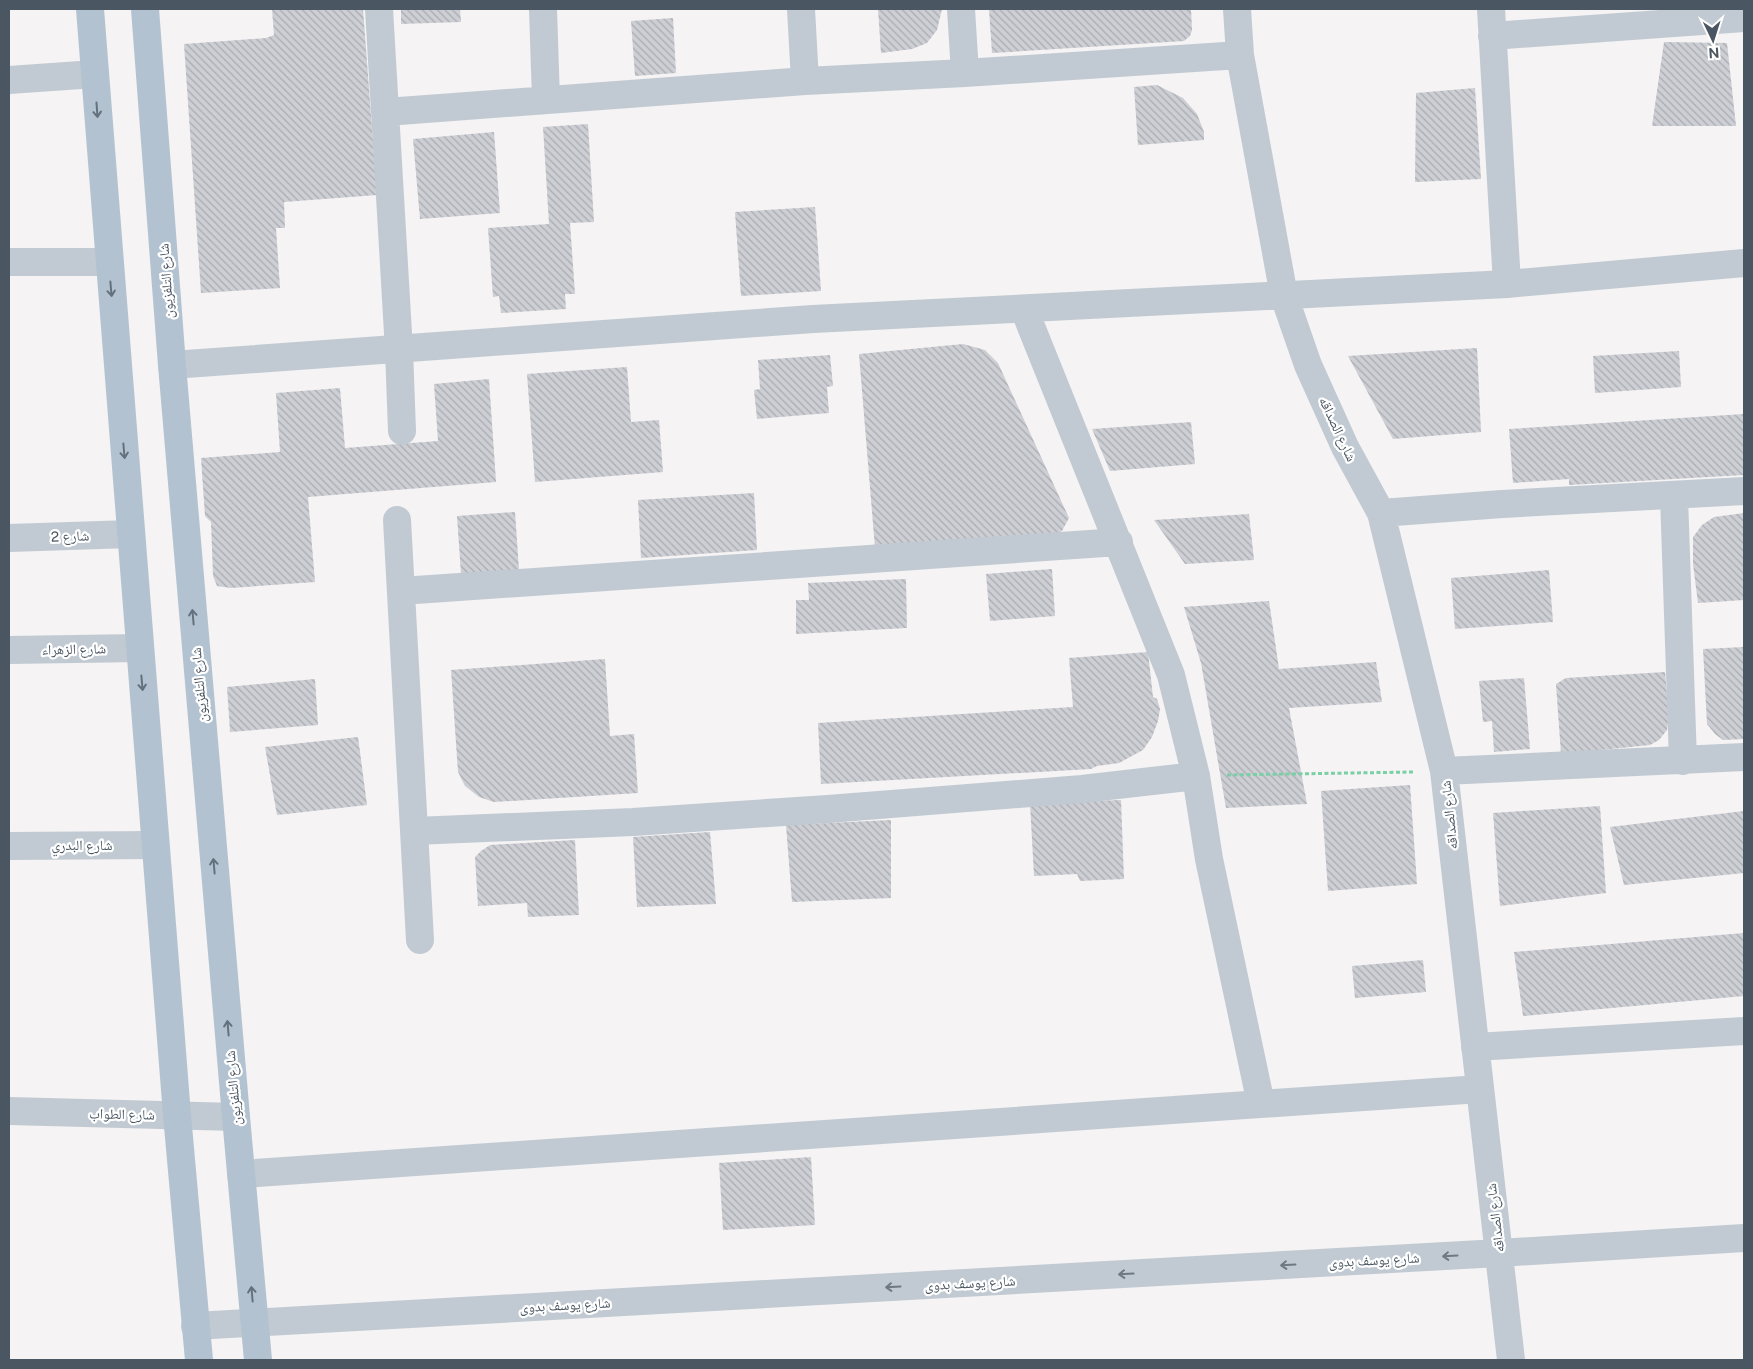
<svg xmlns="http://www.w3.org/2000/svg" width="1753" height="1369" viewBox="0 0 1753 1369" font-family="'Public Sans','Noto Naskh Arabic',sans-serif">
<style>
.building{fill:url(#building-back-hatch)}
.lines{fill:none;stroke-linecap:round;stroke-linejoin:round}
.path{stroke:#7ad0a6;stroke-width:3;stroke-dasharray:4 2.5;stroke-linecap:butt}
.minor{stroke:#c1cad2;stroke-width:28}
.major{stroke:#b3c2d1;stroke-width:28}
.oneway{stroke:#64717d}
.oneway2{stroke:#6e7983}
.labels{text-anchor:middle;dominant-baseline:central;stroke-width:4.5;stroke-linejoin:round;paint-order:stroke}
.street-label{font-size:14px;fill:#4a5661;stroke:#fff}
</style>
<defs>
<pattern id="building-back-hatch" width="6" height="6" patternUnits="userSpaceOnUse" patternTransform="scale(1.25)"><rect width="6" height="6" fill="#cdcfd5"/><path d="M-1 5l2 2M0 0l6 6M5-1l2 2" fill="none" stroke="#a8abb0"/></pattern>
</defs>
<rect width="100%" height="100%" fill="#f5f3f3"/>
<path class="building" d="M 272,9 L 363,9 L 377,195 L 284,202 L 285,228 L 276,228 L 280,288 L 201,293 L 184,44 L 266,38 L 274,35 Z
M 401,9 L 460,9 L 461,22 L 401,24 Z
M 878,9 L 942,9 L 937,30 L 927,43 L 912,49 L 881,53 Z
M 989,9 L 1191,9 L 1192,30 L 1190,36 L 1184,41 L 992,53 Z
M 673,18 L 676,73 L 635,76 L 631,21 Z
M 1664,42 L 1727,43 L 1736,126 L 1652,126 Z
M 1157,85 L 1183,98 L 1197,114 L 1204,132 L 1204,140 L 1138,145 L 1134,87 Z
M 1475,88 L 1481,179 L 1415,182 L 1416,93 Z
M 588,124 L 594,222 L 570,223 L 575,294 L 565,294 L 566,309 L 501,313 L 499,296 L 493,297 L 488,228 L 549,224 L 543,127 Z
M 494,132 L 500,213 L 420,219 L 413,139 Z
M 815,207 L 821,291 L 741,296 L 735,212 Z
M 963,344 L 985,350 L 998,363 L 1069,518 L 1062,531 L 1053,536 L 875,548 L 859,354 Z
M 1477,348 L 1481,432 L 1393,439 L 1348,356 Z
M 1679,351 L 1681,387 L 1595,393 L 1593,356 Z
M 830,355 L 833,386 L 827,387 L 829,413 L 757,419 L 754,390 L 760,389 L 758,360 Z
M 627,367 L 631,422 L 659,420 L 663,472 L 535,482 L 527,374 Z
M 489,379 L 496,482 L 308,497 L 315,582 L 231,588 L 217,586 L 213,576 L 211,522 L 205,516 L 201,458 L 280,452 L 276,393 L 340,388 L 345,448 L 438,441 L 434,384 Z
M 1744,414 L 1744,475 L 1569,485 L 1569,479 L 1513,483 L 1509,429 Z
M 1191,422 L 1195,464 L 1110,471 L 1092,429 Z
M 754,493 L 757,550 L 641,558 L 638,500 Z
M 515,512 L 519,570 L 461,574 L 457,516 Z
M 1744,513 L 1744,600 L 1698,603 L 1693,564 L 1693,537 L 1702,525 L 1714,517 Z
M 1249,514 L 1254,560 L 1185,564 L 1154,520 Z
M 1052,569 L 1055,616 L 990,621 L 986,574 Z
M 1549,570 L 1553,622 L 1455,629 L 1451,578 Z
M 906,579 L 907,628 L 796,634 L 796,600 L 809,600 L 808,583 Z
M 1269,601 L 1279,669 L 1376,662 L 1382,702 L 1289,708 L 1307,804 L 1226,808 L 1201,663 L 1184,607 Z
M 1744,647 L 1744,739 L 1723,740 L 1715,734 L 1707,724 L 1703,649 Z
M 1148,652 L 1153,697 L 1157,699 L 1160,709 L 1158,721 L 1152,737 L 1143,750 L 1119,763 L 1097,766 L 1091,769 L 821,784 L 818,723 L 1073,707 L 1069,658 Z
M 605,659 L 610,736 L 634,734 L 638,793 L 494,802 L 479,797 L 465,786 L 458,772 L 451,670 Z
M 1665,672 L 1668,706 L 1670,707 L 1667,730 L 1659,740 L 1650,745 L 1561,754 L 1556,684 L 1566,678 Z
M 1524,678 L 1530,749 L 1494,752 L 1492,721 L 1483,722 L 1479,681 Z
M 315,679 L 318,725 L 230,732 L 227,687 Z
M 358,737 L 367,805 L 277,815 L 265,747 Z
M 1410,785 L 1417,884 L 1328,891 L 1321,791 Z
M 1121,800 L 1124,879 L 1080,881 L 1077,874 L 1034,876 L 1030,803 Z
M 1600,806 L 1606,893 L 1500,906 L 1493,813 Z
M 1744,811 L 1744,873 L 1624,885 L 1610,827 Z
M 891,820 L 891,898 L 792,902 L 786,825 Z
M 710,832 L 716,904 L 637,907 L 633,837 Z
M 575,840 L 579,915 L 528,917 L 527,903 L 478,906 L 475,857 L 481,851 L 490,845 Z
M 1744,933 L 1744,996 L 1523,1016 L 1514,952 Z
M 1423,960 L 1426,992 L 1355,998 L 1352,966 Z
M 811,1157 L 815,1225 L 723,1230 L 719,1163 Z"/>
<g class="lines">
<path class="path" d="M 1227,775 L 1413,772"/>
<path class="minor" d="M 379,9 L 399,350 L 402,431
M 543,9 L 546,100
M 801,9 L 805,81
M 961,9 L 965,73
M 1237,9 L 1240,55 L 1284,296 L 1308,365 L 1345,447 L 1381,513 L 1444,771 L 1511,1360
M 1491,9 L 1507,284
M 1492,36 L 1744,18
M 9,80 L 95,74
M 386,112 L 805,81 L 965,73 L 1240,55
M 9,262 L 109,262
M 1024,309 L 1171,675 L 1196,776 L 1209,859 L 1261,1104
M 172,365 L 813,319 L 1507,284 L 1744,263
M 1674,496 L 1683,761
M 1381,513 L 1502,504 L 1744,491
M 397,520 L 420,940
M 9,538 L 131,534
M 401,591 L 1119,542
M 9,650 L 140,648
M 1444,771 L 1744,757
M 415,831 L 633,822 L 828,809 L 1082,789 L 1196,776
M 9,846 L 155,845
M 1475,1047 L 1744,1031
M 9,1111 L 236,1117
M 241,1174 L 1480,1089
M 195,1326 L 1499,1253 L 1744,1238"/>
<path class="major" d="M 90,9 L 177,1115 L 199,1360
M 145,9 L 172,365 L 236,1117 L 258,1360"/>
</g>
<defs><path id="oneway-shaft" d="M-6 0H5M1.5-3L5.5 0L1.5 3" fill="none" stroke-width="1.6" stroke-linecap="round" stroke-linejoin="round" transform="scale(1.25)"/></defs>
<g class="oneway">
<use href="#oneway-shaft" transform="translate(97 110) rotate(86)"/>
<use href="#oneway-shaft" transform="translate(111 289) rotate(85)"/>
<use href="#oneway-shaft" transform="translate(124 451) rotate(85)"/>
<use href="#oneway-shaft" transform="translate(193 617) rotate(-95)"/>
<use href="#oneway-shaft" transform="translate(142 683) rotate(85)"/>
<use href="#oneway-shaft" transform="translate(214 866) rotate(-95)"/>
<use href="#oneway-shaft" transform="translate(228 1028) rotate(-95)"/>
<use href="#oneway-shaft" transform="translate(252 1294) rotate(-95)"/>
</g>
<g class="oneway2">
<use href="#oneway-shaft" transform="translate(1450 1256) rotate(177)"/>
<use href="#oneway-shaft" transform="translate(1288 1265) rotate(177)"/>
<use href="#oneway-shaft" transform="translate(1126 1274) rotate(177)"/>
<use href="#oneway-shaft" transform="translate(893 1287) rotate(177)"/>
</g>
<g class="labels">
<g class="street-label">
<text transform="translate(166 281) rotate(-94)">شارع التلفزيون</text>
<text transform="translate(1338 429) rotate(65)">شارع الصداقه</text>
<text transform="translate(70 536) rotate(-2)">شارع 2</text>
<text transform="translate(74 649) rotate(-1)">شارع الزهراء</text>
<text transform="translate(199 685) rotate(-95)">شارع التلفزيون</text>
<text transform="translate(1449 815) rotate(-96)">شارع الصداقه</text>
<text x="82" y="845">شارع البدري</text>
<text transform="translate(233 1088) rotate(-95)">شارع التلفزيون</text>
<text transform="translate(122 1114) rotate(1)">شارع الطواب</text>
<text transform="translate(1495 1218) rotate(-97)">شارع الصداقه</text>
<text transform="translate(1374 1260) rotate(-3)">شارع يوسف بدوى</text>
<text transform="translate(970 1283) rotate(-3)">شارع يوسف بدوى</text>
<text transform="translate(565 1305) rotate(-3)">شارع يوسف بدوى</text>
</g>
</g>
<rect width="1753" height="1369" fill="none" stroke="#4a5661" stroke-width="20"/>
<g transform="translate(1713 40) rotate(176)" stroke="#ffffff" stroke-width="4" paint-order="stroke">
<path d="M0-4L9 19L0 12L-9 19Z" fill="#4a5661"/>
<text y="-8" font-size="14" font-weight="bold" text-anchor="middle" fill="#4a5661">N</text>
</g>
</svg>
